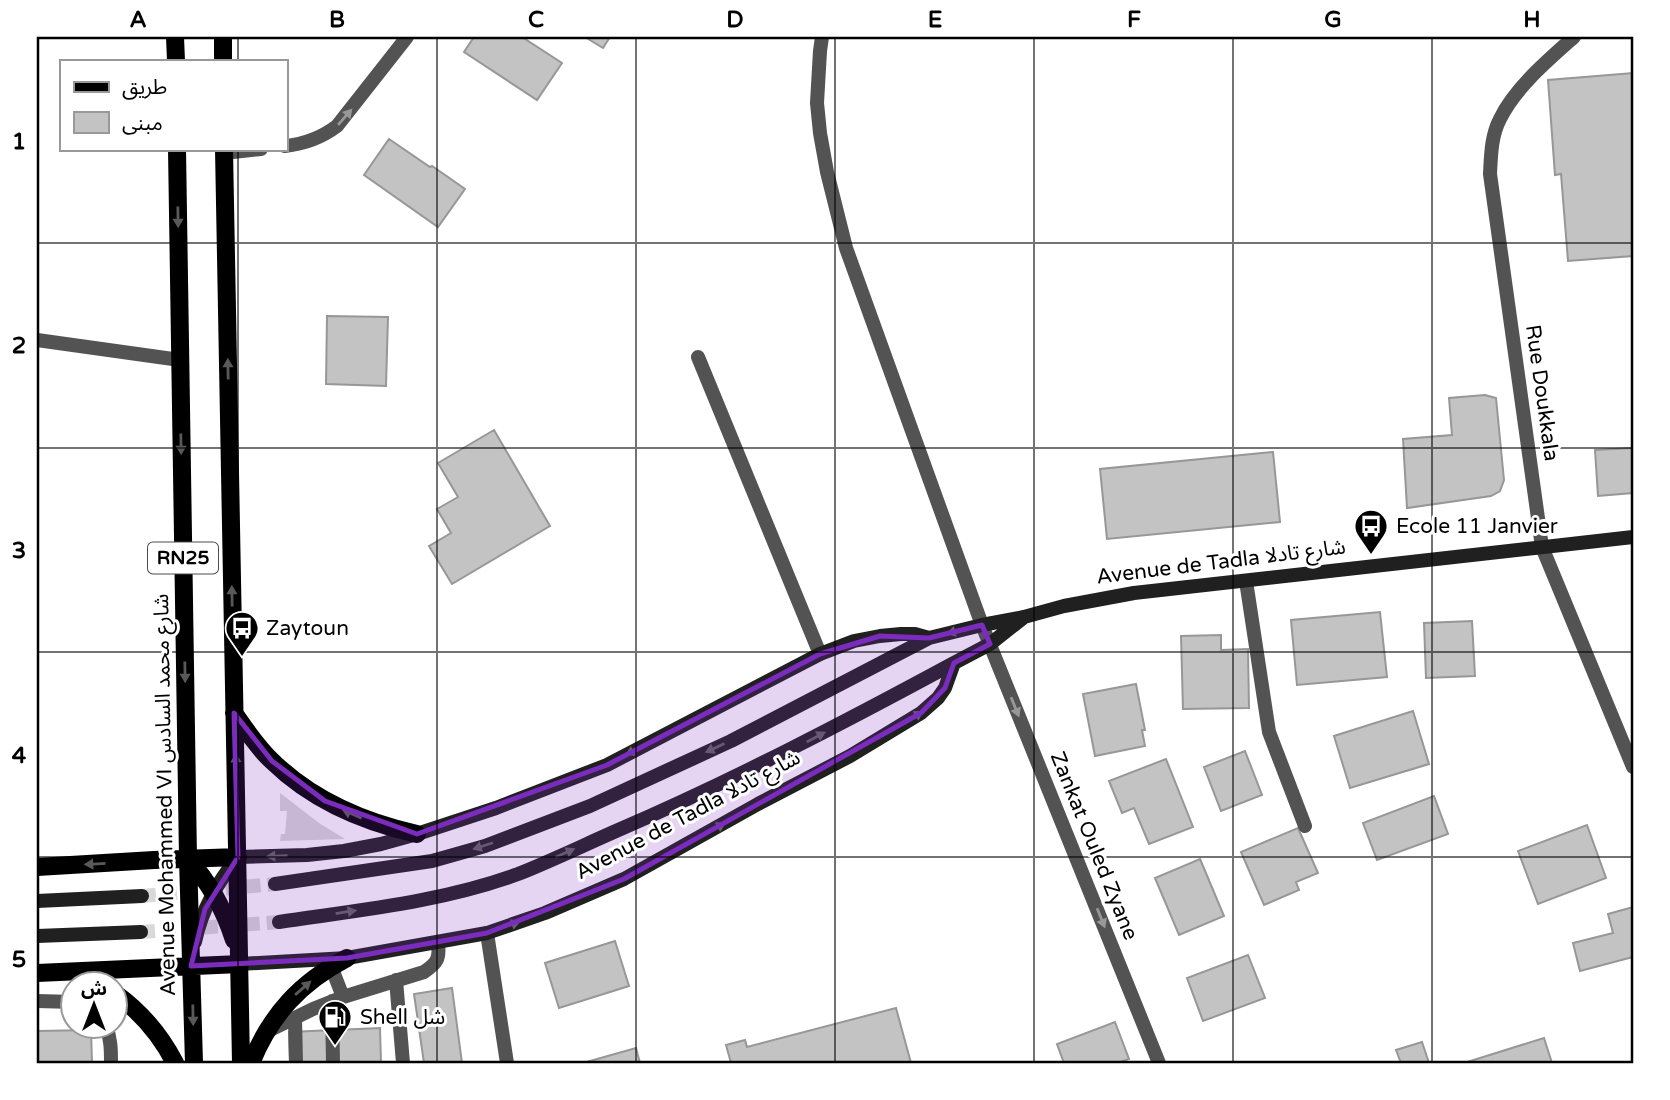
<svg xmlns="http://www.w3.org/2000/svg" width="1670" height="1100" viewBox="0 0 1670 1100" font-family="'Varela Round','Noto Sans Arabic',sans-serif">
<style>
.green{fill:#dadada}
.building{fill:#c3c3c3;stroke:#979797;stroke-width:2}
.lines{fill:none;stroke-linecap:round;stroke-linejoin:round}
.secondary-tunnel{stroke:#d9d9d9;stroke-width:14;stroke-dasharray:14 7;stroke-linecap:butt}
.service{stroke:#535353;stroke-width:14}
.minor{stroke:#535353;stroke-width:14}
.secondary{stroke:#202020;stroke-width:14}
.primary{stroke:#000;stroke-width:18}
.oneway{fill:#989898}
.oneway2{fill:#595959}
.oneway3{fill:#636363}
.marked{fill:#7b2cbf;fill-opacity:0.2;stroke:#7b2cbf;stroke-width:5;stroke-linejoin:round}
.grid{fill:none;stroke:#000;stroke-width:2;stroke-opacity:0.55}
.labels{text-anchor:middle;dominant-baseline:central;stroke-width:6;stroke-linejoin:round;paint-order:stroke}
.shield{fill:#fff;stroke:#4c4c4c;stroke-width:2}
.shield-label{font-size:19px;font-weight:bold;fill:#000}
.street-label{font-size:21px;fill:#000;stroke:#fff}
.poi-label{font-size:21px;fill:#000;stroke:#fff;text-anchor:start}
.neatline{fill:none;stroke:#000;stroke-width:2.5}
.grid-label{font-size:23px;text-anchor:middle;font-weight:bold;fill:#000}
</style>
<rect width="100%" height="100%" fill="#fff"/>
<path class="green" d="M 280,793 L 319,823 L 345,839 L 280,841 L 281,834 L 285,834 L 287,811 L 280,811 Z"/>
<path class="building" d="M 474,37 L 522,37 L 562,63 L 537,100 L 464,52 Z
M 585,37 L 610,37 L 603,48 Z
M 1633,73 L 1633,256 L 1568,261 L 1561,174 L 1555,175 L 1548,80 Z
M 389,139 L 430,167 L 432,166 L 465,189 L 438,227 L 364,175 Z
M 327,316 L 388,317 L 386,386 L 326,384 Z
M 1485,395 L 1496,398 L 1504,480 L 1500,491 L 1491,496 L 1407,508 L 1403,439 L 1452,435 L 1449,398 Z
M 494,430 L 550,526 L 452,584 L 429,546 L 451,533 L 437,509 L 458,497 L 438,463 Z
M 1633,448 L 1633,493 L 1598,496 L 1595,450 Z
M 1273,452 L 1280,522 L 1107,539 L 1100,469 Z
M 1380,612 L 1387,677 L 1297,685 L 1291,620 Z
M 1472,621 L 1475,676 L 1426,678 L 1424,623 Z
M 1221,635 L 1221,650 L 1248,649 L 1249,708 L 1183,709 L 1181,636 Z
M 1136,684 L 1145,730 L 1142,730 L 1145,746 L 1095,756 L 1083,694 Z
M 1413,711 L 1429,764 L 1350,788 L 1334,736 Z
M 1245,751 L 1262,795 L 1221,811 L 1204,767 Z
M 1166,759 L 1193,827 L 1149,844 L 1134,808 L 1122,813 L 1109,781 Z
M 1434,796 L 1448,834 L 1377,860 L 1363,823 Z
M 1587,825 L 1606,878 L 1538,904 L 1518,851 Z
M 1298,828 L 1318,873 L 1296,882 L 1299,890 L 1264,905 L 1241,852 Z
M 1200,859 L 1224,916 L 1179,935 L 1155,878 Z
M 1633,907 L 1633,957 L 1580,971 L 1573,943 L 1613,933 L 1608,914 Z
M 615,941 L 629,986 L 559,1008 L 545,963 Z
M 1248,955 L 1265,998 L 1203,1021 L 1187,978 Z
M 452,988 L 462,1063 L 424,1063 L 414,994 Z
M 896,1008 L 911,1063 L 731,1063 L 726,1045 L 745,1040 L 747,1047 Z
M 1115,1022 L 1129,1059 L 1118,1063 L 1064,1063 L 1057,1044 Z
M 380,1028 L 381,1063 L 290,1063 L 289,1032 Z
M 91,1030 L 92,1063 L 37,1063 L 37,1031 Z
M 1544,1038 L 1552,1063 L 1464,1063 Z
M 1422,1042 L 1429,1063 L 1401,1063 L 1396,1050 Z
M 636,1048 L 640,1063 L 583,1063 Z"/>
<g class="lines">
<path class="secondary-tunnel" d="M 142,896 L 275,884
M 141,932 L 279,922"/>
<path class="service" d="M 37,340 L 180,360
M 698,357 L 820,654
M 331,966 L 343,997
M 396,980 L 403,1063
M 332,1001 L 333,1063
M 295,1018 L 296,1063
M 266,1032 L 313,1009 L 343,997 L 424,972 C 437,963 440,959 438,943"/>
<path class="minor" d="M 822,37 L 820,51 L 817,103 L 820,133 L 827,172 L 846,248 L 982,625 L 1159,1063
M 1574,37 C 1548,60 1515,88 1500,119 C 1491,136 1491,156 1490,174 L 1542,547 L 1633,767
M 285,146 C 305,144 321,138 337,126 L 407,37
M 224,153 L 261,149
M 1246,581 L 1269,732 L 1305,826
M 487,933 L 507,1063
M 37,1001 L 74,1002
M 106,1026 C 111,1039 111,1050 111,1063"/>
<path class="secondary" d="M 275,884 L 432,861 L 485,846 L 590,806 L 731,741 L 929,638
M 37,901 L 142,896
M 279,922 C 359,910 442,902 518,874 C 551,861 584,845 616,831 C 732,781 843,723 954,663
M 37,936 L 141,932
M 195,942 C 202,909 217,883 238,857 L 307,855 L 344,851 L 381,844 L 417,834 L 496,808 L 607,765 L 820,654 L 854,641 L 880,636 L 901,634 L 915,634 L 929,638 L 982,625 L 1024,617 L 1064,606 L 1134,593 L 1633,537
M 240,964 L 347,958 L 487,933 L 545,913 L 624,879 L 758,804 L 850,756 L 921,713 L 938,698 L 945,688 L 954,663 L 990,644 L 1023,618"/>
<path class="primary" d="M 175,37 L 176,61
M 223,37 L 223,61
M 177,149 L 188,859 L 194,1063
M 224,149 L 241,1063
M 234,713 C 246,730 257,747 272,761 C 312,800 363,822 417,834
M 188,859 C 210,883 224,909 234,940
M 37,867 L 154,860 L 238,857
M 37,973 L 240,964
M 116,994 C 141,1012 161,1036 175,1063
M 251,1063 C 271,1014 301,982 347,958"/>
</g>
<defs><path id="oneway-solid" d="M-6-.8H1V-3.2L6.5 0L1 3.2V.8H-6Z" transform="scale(1.75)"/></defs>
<g class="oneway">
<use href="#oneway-solid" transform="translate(345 117) rotate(-49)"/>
<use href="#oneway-solid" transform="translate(1015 707) rotate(68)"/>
<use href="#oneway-solid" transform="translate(1101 918) rotate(68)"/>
</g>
<g class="oneway2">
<use href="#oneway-solid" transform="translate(178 217) rotate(89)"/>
<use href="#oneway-solid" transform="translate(228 369) rotate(-91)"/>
<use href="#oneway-solid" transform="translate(181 444) rotate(89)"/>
<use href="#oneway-solid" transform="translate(232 596) rotate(-91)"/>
<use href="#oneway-solid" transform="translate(185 672) rotate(89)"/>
<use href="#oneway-solid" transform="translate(236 764) rotate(-92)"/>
<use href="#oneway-solid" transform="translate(352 814) rotate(-156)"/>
<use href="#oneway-solid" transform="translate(95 864) rotate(177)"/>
<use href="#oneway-solid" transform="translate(303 988) rotate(-41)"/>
<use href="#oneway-solid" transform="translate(193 1015) rotate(89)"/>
</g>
<g class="oneway3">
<use href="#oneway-solid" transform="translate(957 631) rotate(165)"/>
<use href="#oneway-solid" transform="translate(914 717) rotate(-33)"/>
<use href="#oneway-solid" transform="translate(816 737) rotate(-28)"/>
<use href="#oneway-solid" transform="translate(715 748) rotate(155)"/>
<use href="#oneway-solid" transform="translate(635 750) rotate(152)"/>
<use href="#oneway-solid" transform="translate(716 828) rotate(-29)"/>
<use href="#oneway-solid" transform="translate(483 846) rotate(162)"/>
<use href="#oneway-solid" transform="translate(565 853) rotate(-24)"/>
<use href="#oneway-solid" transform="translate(277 856) rotate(178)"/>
<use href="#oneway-solid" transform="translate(346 912) rotate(-9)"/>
<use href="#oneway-solid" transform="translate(510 925) rotate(-19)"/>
</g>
<path class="marked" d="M 982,625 L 990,644 L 954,663 L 945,688 L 921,713 L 624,879 L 487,933 L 347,958 L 191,966 L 205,909 L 238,857 L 234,713 L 272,761 L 325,801 L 417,834 L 607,765 L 820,654 L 880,636 L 929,638 Z"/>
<path class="grid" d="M 238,37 L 238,61M 437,37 L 437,1063M 636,37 L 636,1063M 835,37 L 835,1063M 1034,37 L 1034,1063M 1233,37 L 1233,1063M 1432,37 L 1432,1063M 238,149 L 238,1063M 37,243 L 1633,243M 37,448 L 1633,448M 37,652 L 1633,652M 37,857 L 1633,857"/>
<defs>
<symbol id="bus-pin" viewBox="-11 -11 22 30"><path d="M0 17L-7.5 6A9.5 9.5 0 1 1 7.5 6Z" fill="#000" stroke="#fff"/><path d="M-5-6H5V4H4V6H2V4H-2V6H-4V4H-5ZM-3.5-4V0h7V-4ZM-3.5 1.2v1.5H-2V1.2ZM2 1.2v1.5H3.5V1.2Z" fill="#fff"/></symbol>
<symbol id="fuel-pin" viewBox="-11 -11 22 30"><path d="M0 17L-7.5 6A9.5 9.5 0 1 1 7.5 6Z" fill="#000" stroke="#fff"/><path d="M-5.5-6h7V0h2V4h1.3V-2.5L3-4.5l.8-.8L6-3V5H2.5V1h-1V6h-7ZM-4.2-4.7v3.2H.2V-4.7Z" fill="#fff"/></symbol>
</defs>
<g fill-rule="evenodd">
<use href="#bus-pin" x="1352" y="507" width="38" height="52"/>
<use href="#bus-pin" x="223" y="609" width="38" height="52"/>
<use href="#fuel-pin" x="316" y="998" width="38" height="52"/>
</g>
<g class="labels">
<rect class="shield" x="148" y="542.5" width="70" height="31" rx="5"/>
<g class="shield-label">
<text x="183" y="558">RN25</text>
</g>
<g class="street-label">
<text transform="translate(1542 393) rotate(82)">Rue Doukkala</text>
<text transform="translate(1221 562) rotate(-7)">Avenue de Tadla شارع تادلا</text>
<text transform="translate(165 795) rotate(-91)">Avenue Mohammed VI شارع محمد السادس</text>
<text transform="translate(688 815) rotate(-28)">Avenue de Tadla شارع تادلا</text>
<text transform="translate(1094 846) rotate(68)">Zankat Ouled Zyane</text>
</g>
<g class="poi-label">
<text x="1396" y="526">Ecole 11 Janvier</text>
<text x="266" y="628">Zaytoun</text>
<text x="360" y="1017">Shell شل</text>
</g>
</g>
<rect width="1670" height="1100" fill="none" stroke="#ffffff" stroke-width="77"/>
<rect x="60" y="60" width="228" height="91" fill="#ffffff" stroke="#999999" stroke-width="2"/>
<rect x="74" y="82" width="35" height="10" fill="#000000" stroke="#999999" stroke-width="2"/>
<text x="122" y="94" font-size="21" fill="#000000">طريق</text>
<rect x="74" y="112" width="35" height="21" fill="#c3c3c3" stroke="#999999" stroke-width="2"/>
<text x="122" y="130" font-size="21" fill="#000000">مبنى</text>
<g transform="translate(94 1005)"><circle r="33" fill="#ffffff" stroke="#999999" stroke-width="2"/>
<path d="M0-5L12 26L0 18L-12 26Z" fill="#000000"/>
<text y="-10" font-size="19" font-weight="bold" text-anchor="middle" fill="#000000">ش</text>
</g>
<rect x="38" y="38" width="1594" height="1024" class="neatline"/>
<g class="grid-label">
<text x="138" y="27">A</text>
<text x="337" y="27">B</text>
<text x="536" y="27">C</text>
<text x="735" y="27">D</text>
<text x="935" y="27">E</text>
<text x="1134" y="27">F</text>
<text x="1333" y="27">G</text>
<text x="1532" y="27">H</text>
<text x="19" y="149">1</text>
<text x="19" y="353">2</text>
<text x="19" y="558">3</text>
<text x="19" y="763">4</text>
<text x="19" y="967">5</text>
</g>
</svg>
